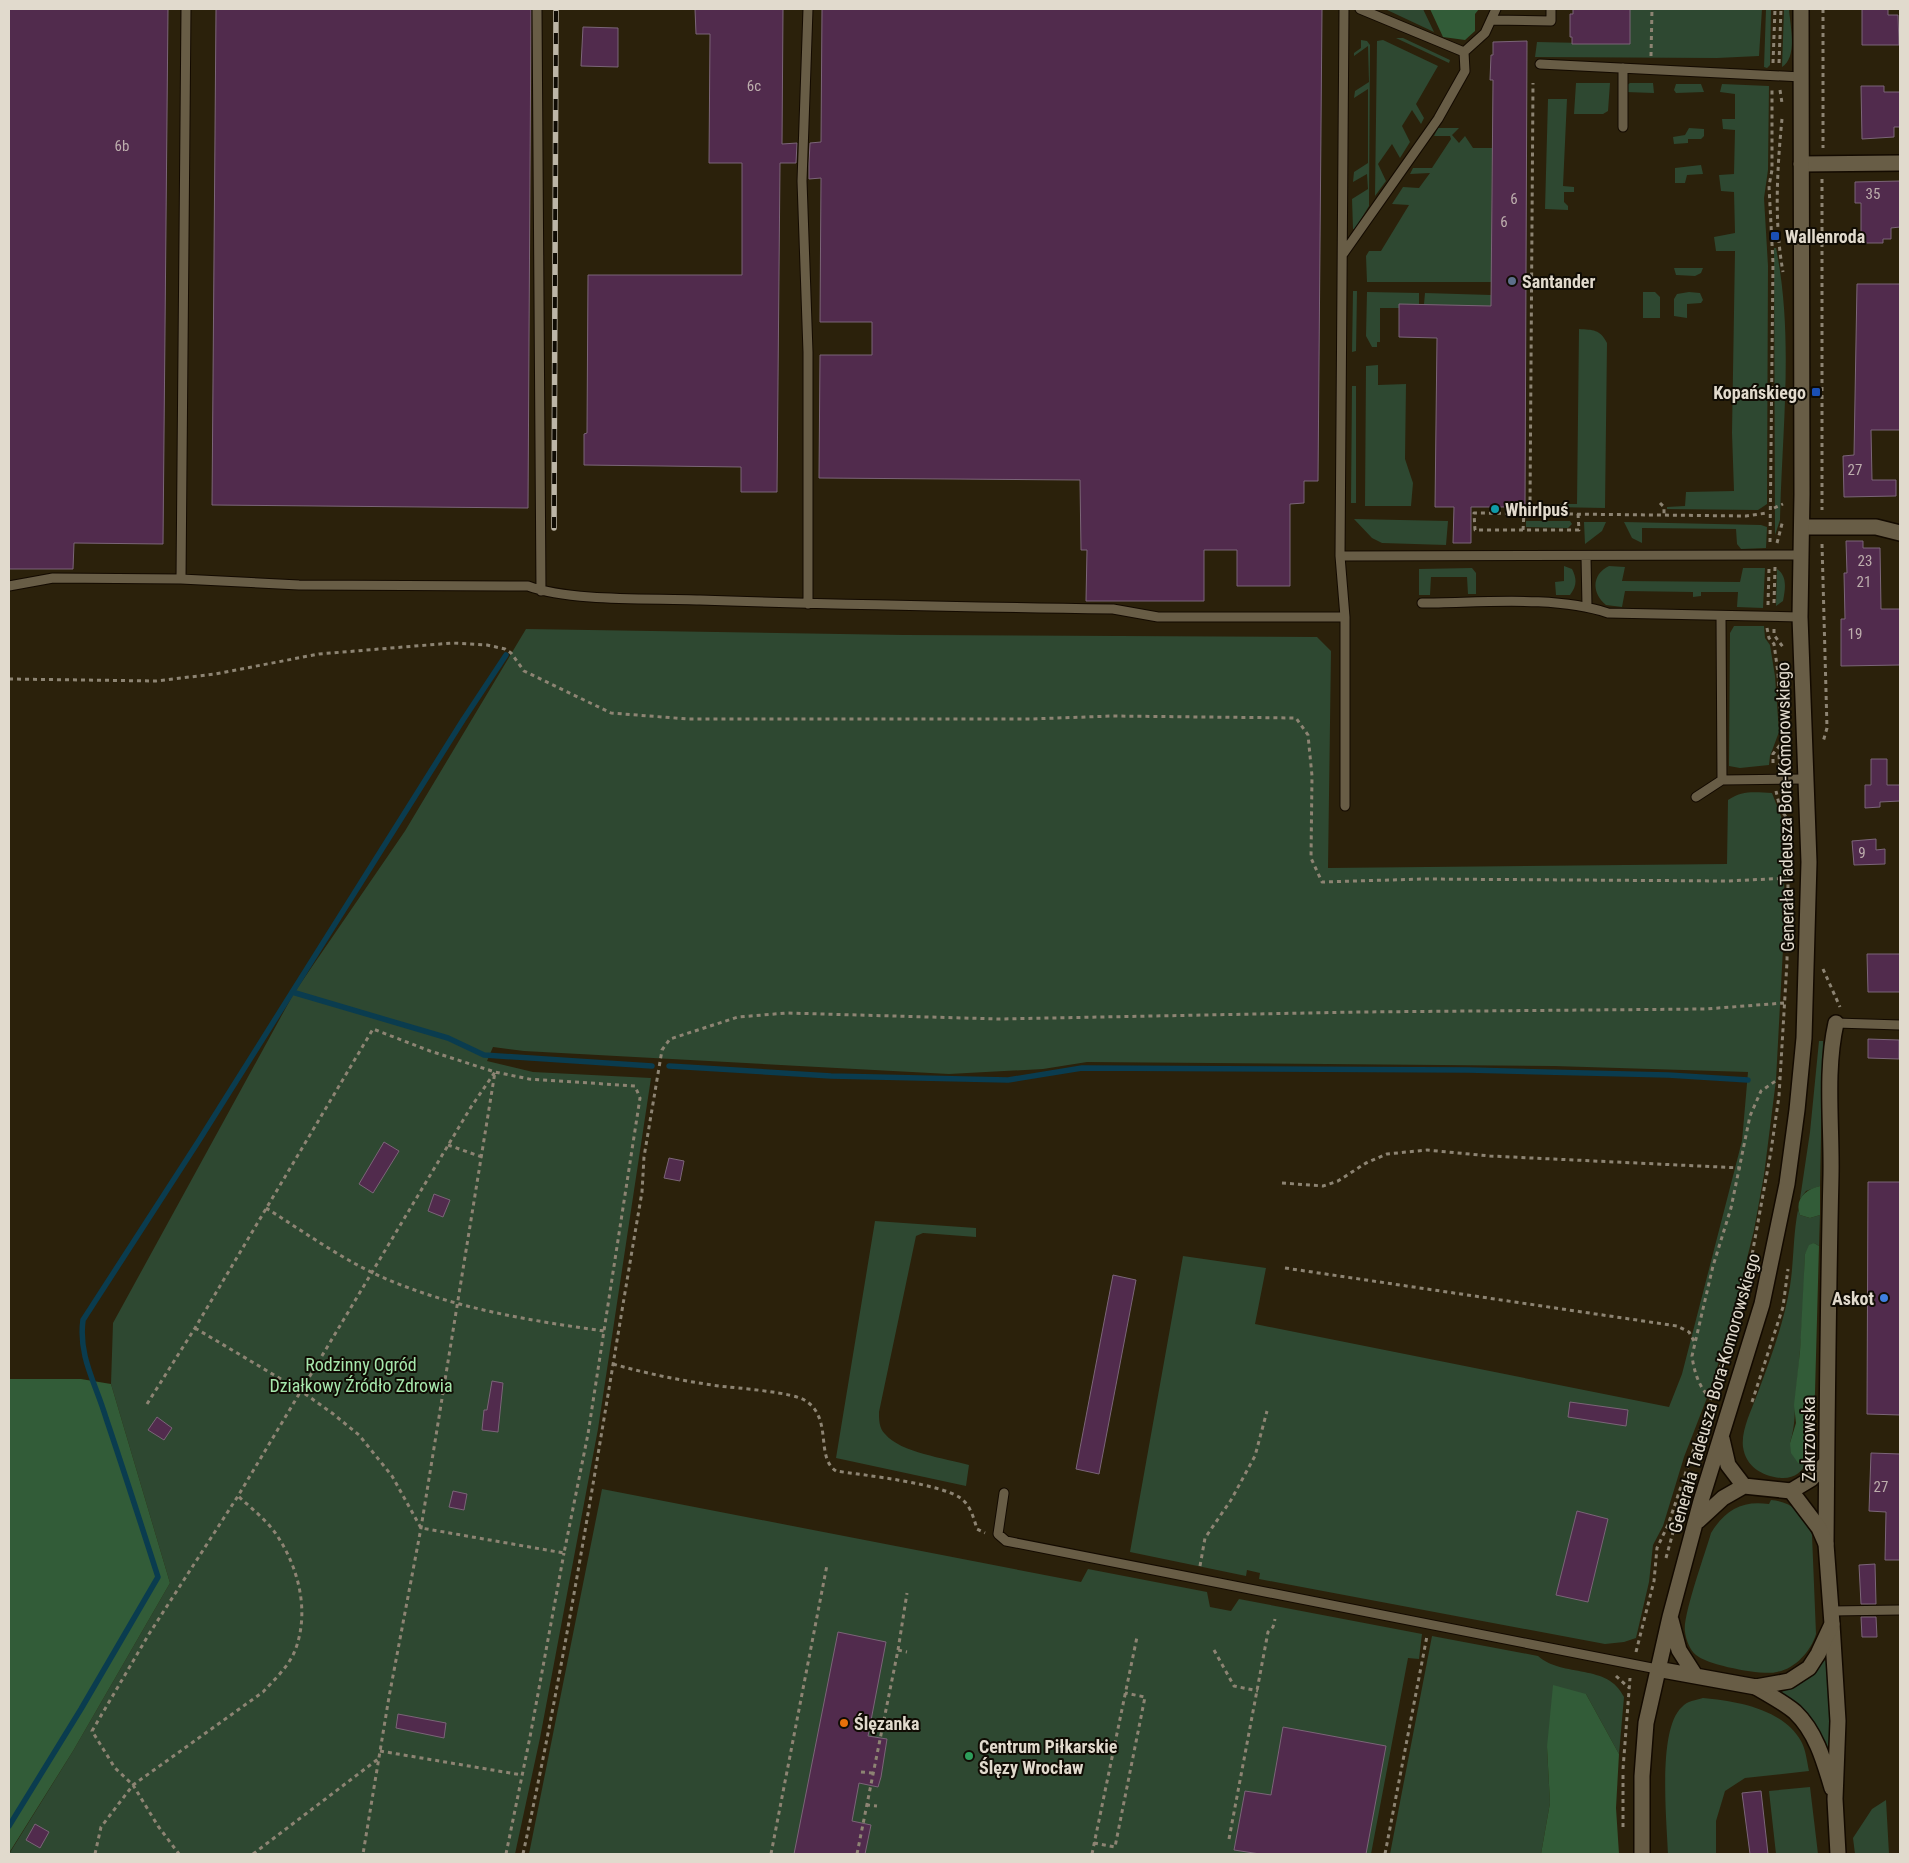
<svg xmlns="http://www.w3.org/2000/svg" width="1909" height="1863" viewBox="0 0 1909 1863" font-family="'Roboto Condensed',sans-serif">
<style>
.green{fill:#2e4831}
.forest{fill:#325c38}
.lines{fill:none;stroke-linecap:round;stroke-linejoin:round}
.stream{stroke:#0a3c4f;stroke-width:5.5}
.building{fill:#512b4d;stroke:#7b6578}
.service-casing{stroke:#130a00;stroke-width:11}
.minor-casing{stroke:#130a00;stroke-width:18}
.tertiary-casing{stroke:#130a00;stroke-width:18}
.path{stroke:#8d8473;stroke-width:3;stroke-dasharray:4 4;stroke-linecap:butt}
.service{stroke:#685d46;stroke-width:9}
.minor{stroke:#685d46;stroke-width:15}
.tertiary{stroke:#685d46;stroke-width:15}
.rail-casing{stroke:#bdb6a7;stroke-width:5.5}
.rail{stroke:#100c04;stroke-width:4;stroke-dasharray:11;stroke-linecap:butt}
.transit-dot{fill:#1a4fb4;stroke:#100c04;stroke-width:2}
.service-dot{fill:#5c6f8a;stroke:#100c04;stroke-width:2}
.culture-dot{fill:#0f9aa8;stroke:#100c04;stroke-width:2}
.shop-dot{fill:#3f7fe0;stroke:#100c04;stroke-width:2}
.food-dot{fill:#e8710a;stroke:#100c04;stroke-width:2}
.leisure-dot{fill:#2e9e5b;stroke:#100c04;stroke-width:2}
.labels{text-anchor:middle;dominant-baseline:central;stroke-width:4;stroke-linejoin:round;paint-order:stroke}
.number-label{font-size:15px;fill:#bdaead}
.poi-label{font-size:18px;font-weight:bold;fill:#e1dacd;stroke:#100c04;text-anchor:start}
.street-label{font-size:18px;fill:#e1dacd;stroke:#100c04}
.park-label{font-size:18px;fill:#a6e7ac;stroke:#100c04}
</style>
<rect width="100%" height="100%" fill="#2b210b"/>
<path class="green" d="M 1385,9 L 1423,9 L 1434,32 Z
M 1630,9 L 1762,9 L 1759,56 L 1717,58 L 1535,57 L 1537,42 L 1630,44 Z
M 1766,9 L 1771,9 L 1770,65 L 1767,68 L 1764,67 Z
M 1784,9 L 1789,9 C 1790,25 1798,57 1782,67 Z
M 1396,38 L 1403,38 L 1450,60 L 1449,63 Z
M 1361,40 L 1367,41 L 1370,45 L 1369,206 L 1355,229 L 1353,229 L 1352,199 L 1368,189 L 1367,174 L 1353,182 L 1354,172 L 1368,163 L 1368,89 L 1354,98 L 1355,91 L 1369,82 L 1368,46 L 1354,56 L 1354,53 L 1361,48 Z
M 1383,40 L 1438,66 L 1416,104 L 1424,118 L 1421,124 L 1412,110 L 1402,126 L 1410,142 L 1400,158 L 1392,144 L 1378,164 L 1386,181 L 1375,196 L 1377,41 Z
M 1576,83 L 1610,83 L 1608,111 L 1603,114 L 1574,114 Z
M 1630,83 L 1653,83 L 1654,93 L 1626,92 L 1627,85 Z
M 1676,84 L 1701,84 L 1704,92 L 1676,93 L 1674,90 Z
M 1722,84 L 1769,86 L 1768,170 L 1764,198 L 1768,266 L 1767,504 L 1758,510 L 1667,509 L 1667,507 L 1685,506 L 1686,492 L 1734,491 L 1732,433 L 1735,251 L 1716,251 L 1714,237 L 1735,233 L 1734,192 L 1721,191 L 1719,175 L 1734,174 L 1735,130 L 1723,129 L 1722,119 L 1735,119 L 1735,94 L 1720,92 Z
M 1548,99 L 1567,99 L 1563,186 L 1574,187 L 1574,192 L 1564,192 L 1564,202 L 1568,206 L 1568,210 L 1545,209 Z
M 1438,128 L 1459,128 L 1452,135 L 1459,143 L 1465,136 L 1473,148 L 1492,148 L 1491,282 L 1367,282 L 1366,256 L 1369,251 L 1381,251 L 1409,205 L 1392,204 L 1403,187 L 1419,188 L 1430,173 L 1410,174 L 1413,168 L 1432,168 L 1451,139 L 1450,136 L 1434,136 Z
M 1689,128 L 1704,129 L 1704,136 L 1701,139 L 1688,139 L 1688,143 L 1674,144 L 1673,137 L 1685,135 Z
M 1701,165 L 1703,174 L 1687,175 L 1685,183 L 1675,183 L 1675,168 Z
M 1774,248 L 1776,248 C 1794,337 1782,430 1780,520 L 1775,535 Z
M 1674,268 L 1703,268 L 1701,273 L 1695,276 L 1676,275 Z
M 1353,291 L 1357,291 L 1356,351 L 1352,352 Z
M 1367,292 L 1419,293 L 1419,304 L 1400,304 L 1399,308 L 1380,308 L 1380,342 L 1377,342 L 1377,347 L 1372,347 L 1366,336 Z
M 1643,292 L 1655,292 L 1660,297 L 1660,318 L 1643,318 Z
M 1689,292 L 1700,293 L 1703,300 L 1701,303 L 1687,304 L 1687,318 L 1674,316 L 1674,299 L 1677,294 Z
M 1425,293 L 1491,295 L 1491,309 L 1427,306 L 1424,304 Z
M 1579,329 C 1593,330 1600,329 1607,343 L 1605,508 L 1551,507 L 1557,504 L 1577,504 Z
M 1378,365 L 1378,385 L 1406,384 L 1405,459 L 1413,483 L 1411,506 L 1365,506 L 1366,366 Z
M 1352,386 L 1356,386 L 1356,503 L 1351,503 Z
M 1354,519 L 1448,521 L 1446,545 L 1382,543 L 1372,538 Z
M 1526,521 L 1570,521 L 1572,524 L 1568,528 L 1526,527 Z
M 1584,522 L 1606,522 L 1602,531 L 1585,544 Z
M 1624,522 L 1761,525 L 1767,527 L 1766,548 L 1741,549 L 1737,544 L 1736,529 L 1642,528 L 1642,543 L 1632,538 Z
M 1564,566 L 1572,569 C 1577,579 1577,586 1570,595 L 1556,595 L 1555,582 L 1564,581 Z
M 1609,566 L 1625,567 L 1622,581 L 1740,582 L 1743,568 L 1765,568 L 1763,608 L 1737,607 L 1738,592 L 1701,592 L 1701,596 L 1693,597 L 1693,592 L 1625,591 L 1622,607 L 1606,605 C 1591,593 1592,574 1609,566 Z
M 1472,568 L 1476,573 L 1476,594 L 1468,594 L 1467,577 L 1431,577 L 1430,595 L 1419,595 L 1419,569 Z
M 1777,569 C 1788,576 1785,590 1783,601 L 1776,606 Z
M 1734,626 L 1764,626 L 1765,638 L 1770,645 L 1775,676 L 1779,732 L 1770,756 L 1769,765 L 1740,768 L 1729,766 L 1730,633 Z
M 526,629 L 904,635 L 1317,637 L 1331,651 L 1328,868 L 1727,864 L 1728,800 C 1742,790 1755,792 1772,793 L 1782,819 L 1785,911 L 1776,1080 L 1764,1175 L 1754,1230 L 1733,1316 L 1710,1390 L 1684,1457 L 1663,1526 L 1653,1545 L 1649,1582 L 1636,1638 L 1624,1642 L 1605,1644 L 1259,1579 L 1260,1573 L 1247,1570 L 1246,1576 L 1130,1552 L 1183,1256 L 1266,1268 L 1255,1324 L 1669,1407 L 1682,1374 L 1742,1141 L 1748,1072 L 1554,1066 L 1087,1062 L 1043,1069 L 949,1074 L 524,1051 L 493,1047 L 487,1061 L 533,1072 L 651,1078 L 598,1429 L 540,1738 L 515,1854 L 9,1854 L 73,1751 L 170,1583 L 111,1384 L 113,1323 L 294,993 L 405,831 Z
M 1819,1041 L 1823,1041 L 1820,1186 L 1806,1191 L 1800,1199 L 1810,1132 Z
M 1798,1210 L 1800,1215 L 1810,1218 L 1820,1215 L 1819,1246 L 1814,1243 L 1805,1254 C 1804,1301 1801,1347 1796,1394 C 1794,1413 1796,1423 1790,1443 L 1804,1463 L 1808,1461 C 1802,1472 1794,1479 1781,1478 C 1762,1476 1746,1467 1743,1447 C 1741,1431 1751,1411 1757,1395 C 1770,1360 1784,1323 1790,1286 C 1794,1261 1793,1235 1798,1210 Z
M 875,1221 L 976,1228 L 976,1237 L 923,1233 L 916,1236 L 879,1412 C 879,1420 879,1428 885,1434 C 901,1453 945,1458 969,1465 L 966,1486 L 836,1458 Z
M 602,1489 L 1081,1582 L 1088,1569 L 1207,1592 L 1210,1607 L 1231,1611 L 1239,1599 L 1422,1634 L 1419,1659 L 1408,1658 L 1371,1854 L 529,1854 Z
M 1771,1500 C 1792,1502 1805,1514 1812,1535 L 1816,1634 C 1811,1651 1795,1669 1777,1672 C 1763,1676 1707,1665 1696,1655 C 1690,1650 1686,1640 1685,1632 C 1682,1617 1706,1551 1711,1533 C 1725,1510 1742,1500 1769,1504 Z
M 1432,1636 L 1538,1656 C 1563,1678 1608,1663 1624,1697 L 1619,1754 L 1586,1694 L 1547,1747 L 1550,1803 L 1541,1854 L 1390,1854 Z
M 1829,1656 L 1832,1760 L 1821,1739 L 1779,1693 L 1803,1682 Z
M 1703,1698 C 1737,1701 1783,1709 1801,1741 C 1806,1750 1807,1762 1809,1771 L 1745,1778 L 1725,1791 L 1716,1821 L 1716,1854 L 1668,1854 C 1667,1822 1657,1729 1682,1707 C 1687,1701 1696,1700 1703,1698 Z
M 1810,1787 L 1818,1854 L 1776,1854 L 1769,1791 Z
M 1886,1800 L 1889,1854 L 1855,1854 L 1853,1838 L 1872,1809 Z"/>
<path class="forest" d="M 1430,9 L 1479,9 L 1475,14 L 1475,31 L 1465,40 L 1443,37 Z
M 1820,1186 L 1820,1215 L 1810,1218 L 1800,1215 C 1794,1199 1806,1189 1820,1186 Z
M 1814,1243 L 1819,1246 L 1814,1429 L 1809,1430 L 1808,1461 L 1798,1463 L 1791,1453 L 1790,1443 L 1796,1423 L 1794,1405 L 1800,1351 L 1805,1254 L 1809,1245 Z
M 9,1379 L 81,1379 L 111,1384 L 170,1583 L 73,1751 L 9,1853 Z
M 1553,1685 L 1586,1694 L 1619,1754 L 1616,1808 L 1619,1854 L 1541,1854 L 1550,1803 L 1547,1747 Z"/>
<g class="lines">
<path class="stream" d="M 292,992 L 448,1038 L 484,1055 L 652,1066
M 669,1066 L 831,1076 L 1008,1080 L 1082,1068 L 1468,1070 L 1668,1075 L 1748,1080
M 9,1826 L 81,1709 L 158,1577 C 141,1524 124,1471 106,1418 C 96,1384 78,1356 83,1320 L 198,1142 L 463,720 L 506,655"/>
</g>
<path class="building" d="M 9,9 L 168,9 L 163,544 L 74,543 L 73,569 L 9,569 Z
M 216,9 L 531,9 L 528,508 L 212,505 Z
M 695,9 L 783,9 L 782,144 L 797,143 L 796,163 L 780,163 L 777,492 L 741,492 L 741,467 L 584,465 L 584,434 L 587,433 L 588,275 L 742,275 L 742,163 L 709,163 L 710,34 L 696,34 Z
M 822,9 L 1322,9 L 1318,481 L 1304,481 L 1304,503 L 1290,504 L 1290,586 L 1237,586 L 1237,550 L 1204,550 L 1204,601 L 1086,601 L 1087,550 L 1081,550 L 1080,480 L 819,478 L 820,355 L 872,355 L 872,322 L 820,322 L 821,178 L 809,179 L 809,163 L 810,143 L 821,142 Z
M 1573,9 L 1630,9 L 1630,44 L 1572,44 L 1572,37 L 1570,37 L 1570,14 L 1573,14 Z
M 1862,9 L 1888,9 L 1888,15 L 1898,15 L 1899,45 L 1862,45 Z
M 583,27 L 618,28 L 618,67 L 581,66 Z
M 1527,41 L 1525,507 L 1471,507 L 1471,543 L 1453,543 L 1454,507 L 1435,507 L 1437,338 L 1399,337 L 1399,304 L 1491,306 L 1493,80 L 1490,80 L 1491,55 L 1493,55 L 1493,42 Z
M 1861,86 L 1884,86 L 1884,92 L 1900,92 L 1900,127 L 1894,127 L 1894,137 L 1862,139 Z
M 1900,181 L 1900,227 L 1891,228 L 1891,239 L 1883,239 L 1883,243 L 1865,243 L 1865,235 L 1863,235 L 1861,231 L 1861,203 L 1855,203 L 1855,182 Z
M 1857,284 L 1900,284 L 1900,430 L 1871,430 L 1872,480 L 1896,480 L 1896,496 L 1844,497 L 1843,456 L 1854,455 Z
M 1846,541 L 1863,541 L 1863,548 L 1880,548 L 1881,609 L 1900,609 L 1900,665 L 1841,666 L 1841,619 L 1845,619 L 1844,573 L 1847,573 Z
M 1871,759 L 1887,759 L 1887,785 L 1900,785 L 1900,801 L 1880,802 L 1880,807 L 1865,808 L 1865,785 L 1871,785 Z
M 1876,839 L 1876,850 L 1885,849 L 1885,864 L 1854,865 L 1852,841 Z
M 1867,954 L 1900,954 L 1900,992 L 1868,992 Z
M 1868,1039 L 1899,1040 L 1899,1059 L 1868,1058 Z
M 384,1142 L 399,1151 L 373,1193 L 359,1184 Z
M 669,1158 L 684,1161 L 680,1181 L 664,1178 Z
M 1868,1182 L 1900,1182 L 1900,1415 L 1867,1414 Z
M 434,1194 L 450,1200 L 443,1217 L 428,1211 Z
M 1113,1275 L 1136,1280 L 1099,1474 L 1076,1469 Z
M 492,1381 L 503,1383 L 498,1432 L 482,1430 L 484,1410 L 487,1410 Z
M 1570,1402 L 1628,1410 L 1626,1426 L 1568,1417 Z
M 157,1417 L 172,1428 L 164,1440 L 148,1430 Z
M 1871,1453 L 1900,1454 L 1900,1560 L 1885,1560 L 1886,1512 L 1869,1511 Z
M 453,1491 L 467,1494 L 464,1510 L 449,1507 Z
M 1577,1511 L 1608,1519 L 1588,1602 L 1556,1595 Z
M 1875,1564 L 1876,1604 L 1861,1604 L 1859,1565 Z
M 1861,1617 L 1876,1617 L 1877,1637 L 1862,1637 Z
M 838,1632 L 886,1642 L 868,1736 L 887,1739 L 881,1777 L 878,1787 L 859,1783 L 852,1821 L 871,1825 L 865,1854 L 794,1854 Z
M 398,1714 L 446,1723 L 444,1738 L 396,1728 Z
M 1283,1727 L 1386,1746 L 1366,1854 L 1260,1854 L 1234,1850 L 1245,1791 L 1271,1795 Z
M 1761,1791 L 1768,1854 L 1750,1854 L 1742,1793 Z
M 35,1824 L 49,1832 L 40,1848 L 26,1840 Z"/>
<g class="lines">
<defs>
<path id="service" d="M 537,9 L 541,591
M 808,9 L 802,181 L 808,352 L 808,604
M 1491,20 L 1551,21 L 1551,9
M 1464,52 L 1485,33 L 1496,9
M 1540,64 L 1802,77
M 1623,68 L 1623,127
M 1343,254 L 1438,119 L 1465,71 L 1464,52 L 1360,9
M 1340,556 L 1801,555
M 1586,557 L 1587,606
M 181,579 L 186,9
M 9,586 L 53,578 L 181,579 L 299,585 L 528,586 C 572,602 651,598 700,600 C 838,605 975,607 1113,609 L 1158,617 L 1345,617 L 1340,556 L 1344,9
M 1422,603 C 1478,603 1555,595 1608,613 L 1800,617
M 1721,616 L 1722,780
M 1345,617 L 1345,806
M 1696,797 L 1722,780 L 1806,779
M 1836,1023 L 1900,1025
M 1004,1493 L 998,1534 L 1006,1541 L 1657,1669
M 1832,1611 L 1900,1610"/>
<path id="minor" d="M 1801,164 L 1900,163
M 1802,527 L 1876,527 L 1900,533
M 1791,1491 L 1811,1479 L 1826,1463
M 1826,1544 C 1827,1421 1828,1298 1831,1175 C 1832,1125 1825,1072 1836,1023
M 1832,1624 L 1838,1721 L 1835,1799 L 1838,1854
M 1756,1687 C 1769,1695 1783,1702 1795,1712 C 1816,1732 1824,1761 1832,1788"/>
<path id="tertiary" d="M 1722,1439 L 1728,1465 L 1744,1486
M 1671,1620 L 1679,1650 L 1695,1675
M 1657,1669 L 1756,1687 L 1789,1681 L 1809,1668 L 1818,1654 L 1832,1624 L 1826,1544 L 1819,1528 L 1791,1491 L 1744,1486 L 1723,1498 L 1698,1521
M 1642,1854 L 1642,1776 L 1646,1723 L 1670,1617 L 1701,1501 L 1762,1304 L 1787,1184 L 1797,1110 L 1804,1038 L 1809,862 L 1800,617 L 1802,494 L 1801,9"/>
</defs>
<use href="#service" class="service-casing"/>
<use href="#minor" class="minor-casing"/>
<use href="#tertiary" class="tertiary-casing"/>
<path class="path" d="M 1823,9 L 1823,148
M 1651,56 L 1652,9
M 1773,63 L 1775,9
M 1779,63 L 1781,9
M 1780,90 L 1782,103
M 1782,119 C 1777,170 1774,222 1783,272
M 1822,179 L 1822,510
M 1660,503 L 1664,507 L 1664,515
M 1774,508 L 1783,504
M 1578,514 L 1579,530 L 1475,530 L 1474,513 L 1746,516 L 1767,513
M 1523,530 L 1524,513 L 1530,507 L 1533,83
M 1770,542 L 1773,263 L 1769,186 L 1772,170 L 1772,89
M 1777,543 L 1783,520
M 1822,544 L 1827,728 L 1823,742
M 1774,603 L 1775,567
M 1768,605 L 1769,568
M 1767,628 L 1769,638 L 1774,644 L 1778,673 L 1782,734 L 1780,745 L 1773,754 L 1773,767
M 1774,629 L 1774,635 L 1783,647
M 9,679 L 156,681 L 215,674 L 319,654 L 452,643 L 487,645 L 505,649 L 511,653 L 524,671 L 611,713 L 688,719 L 1031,719 L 1112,716 L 1296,718 L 1308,735 L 1312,776 L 1311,858 L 1322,882 L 1423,879 L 1727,881 L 1791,878
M 1780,767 L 1779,756 L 1787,743
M 1784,793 L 1789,810
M 1823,969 L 1840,1007
M 448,1145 L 482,1157
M 1282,1183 L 1323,1186 L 1338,1181 L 1366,1163 L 1387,1154 L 1427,1150 L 1490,1156 L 1741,1168
M 266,1208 C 301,1230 336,1255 373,1273 C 446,1307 525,1320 604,1331
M 1285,1268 L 1677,1326 L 1689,1332 L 1695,1343
M 195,1328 L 301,1391 L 332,1413 L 359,1435 L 392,1476 L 421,1528 L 564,1553 L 588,1434 L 640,1098 L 635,1086 L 529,1079 L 495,1072 L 421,1528 L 389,1697 L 363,1854
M 613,1364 C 648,1374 683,1381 719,1386 C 736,1388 794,1392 806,1401 C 833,1419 815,1457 836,1471 C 862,1475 949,1484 964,1501 C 971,1508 974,1519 977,1529 L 985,1533
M 1712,1399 C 1699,1389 1694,1371 1692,1356 L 1713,1266 L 1731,1208 L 1750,1116 L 1761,1091 L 1780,1078
M 1752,1402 L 1783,1307 L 1788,1269
M 147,1404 L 195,1328 L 373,1029 L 430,1051 L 495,1072 L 471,1107 L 238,1496 L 149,1634 L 92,1731 L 115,1768 L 133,1785 L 158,1826 L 179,1854
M 1666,1558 L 1675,1525
M 1200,1566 L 1205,1538 L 1231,1500 L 1255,1456 L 1267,1411
M 898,1650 L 907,1652
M 1214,1650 L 1234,1686 L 1258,1691
M 1636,1652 L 1654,1581 L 1657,1548 L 1668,1525 L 1711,1398 L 1748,1277 L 1771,1151 L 1779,1096 L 1787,962 L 1788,884 L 1788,834 L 1786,817 L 1780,808 L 1776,791
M 1616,1676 L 1628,1687
M 380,1751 L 522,1775
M 1623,1769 L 1630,1678
M 861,1772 L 872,1773
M 1623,1775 L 1623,1829
M 866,1805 L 877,1806
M 1229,1839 L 1268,1632 L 1273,1627 L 1275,1619
M 1094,1843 L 1115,1847 L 1145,1697 L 1125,1693
M 95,1854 L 101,1827 L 133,1785 L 263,1692 C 274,1680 287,1668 294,1653 C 310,1615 300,1571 278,1537 C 268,1521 251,1508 238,1496
M 253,1854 L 378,1759
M 506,1854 L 530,1737 L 564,1553
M 523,1854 C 571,1635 604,1413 642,1192 L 644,1157 L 662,1050 L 670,1039 L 738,1017 L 787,1013 L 999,1019 L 1359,1012 L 1705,1009 L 1784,1003
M 771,1854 L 827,1565
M 857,1854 L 898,1650 L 907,1593
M 1092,1854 L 1137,1637
M 1385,1854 L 1427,1636"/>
<use href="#service" class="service"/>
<use href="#minor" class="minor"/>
<use href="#tertiary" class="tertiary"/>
<defs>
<path id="rail" d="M 554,528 L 556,9"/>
</defs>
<use href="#rail" class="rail-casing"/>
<use href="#rail" class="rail"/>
</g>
<g class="transit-dot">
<rect x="1770" y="231" width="10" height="10" rx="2.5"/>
<rect x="1811" y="387" width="10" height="10" rx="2.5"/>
</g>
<circle class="service-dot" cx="1512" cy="281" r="5"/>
<circle class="culture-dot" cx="1495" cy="509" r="5"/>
<circle class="shop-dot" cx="1884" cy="1298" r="5"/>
<circle class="food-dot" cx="844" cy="1723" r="5"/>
<circle class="leisure-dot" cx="969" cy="1756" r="5"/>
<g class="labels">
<g class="number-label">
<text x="754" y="86">6c</text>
<text x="122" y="146">6b</text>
<text x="1873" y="194">35</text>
<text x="1514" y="199">6</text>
<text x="1504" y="222">6</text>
<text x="1855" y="470">27</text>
<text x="1865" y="561">23</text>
<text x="1864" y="582">21</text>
<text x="1855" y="634">19</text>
<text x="1862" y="853">9</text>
<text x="1881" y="1487">27</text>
</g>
<g class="poi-label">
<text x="1785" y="236">Wallenroda</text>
<text x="1522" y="281">Santander</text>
<text x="1806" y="392" text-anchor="end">Kopańskiego</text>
<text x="1505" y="509">Whirlpuś</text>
<text x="1874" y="1298" text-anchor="end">Askot</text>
<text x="854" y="1723">Ślęzanka</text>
<text x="979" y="1746">Centrum Piłkarskie<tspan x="979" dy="21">Ślęzy Wrocław</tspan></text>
</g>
<g class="street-label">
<text transform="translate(1785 807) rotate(-91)">Generała Tadeusza Bora-Komorowskiego</text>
<text transform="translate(1714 1393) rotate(-74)">Generała Tadeusza Bora-Komorowskiego</text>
<text transform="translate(1808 1439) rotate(-90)">Zakrzowska</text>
</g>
<g class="park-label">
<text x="361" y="1364">Rodzinny Ogród<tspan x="361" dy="21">Działkowy Źródło Zdrowia</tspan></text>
</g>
</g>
<rect width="1909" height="1863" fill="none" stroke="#e1dacd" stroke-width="20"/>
</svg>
